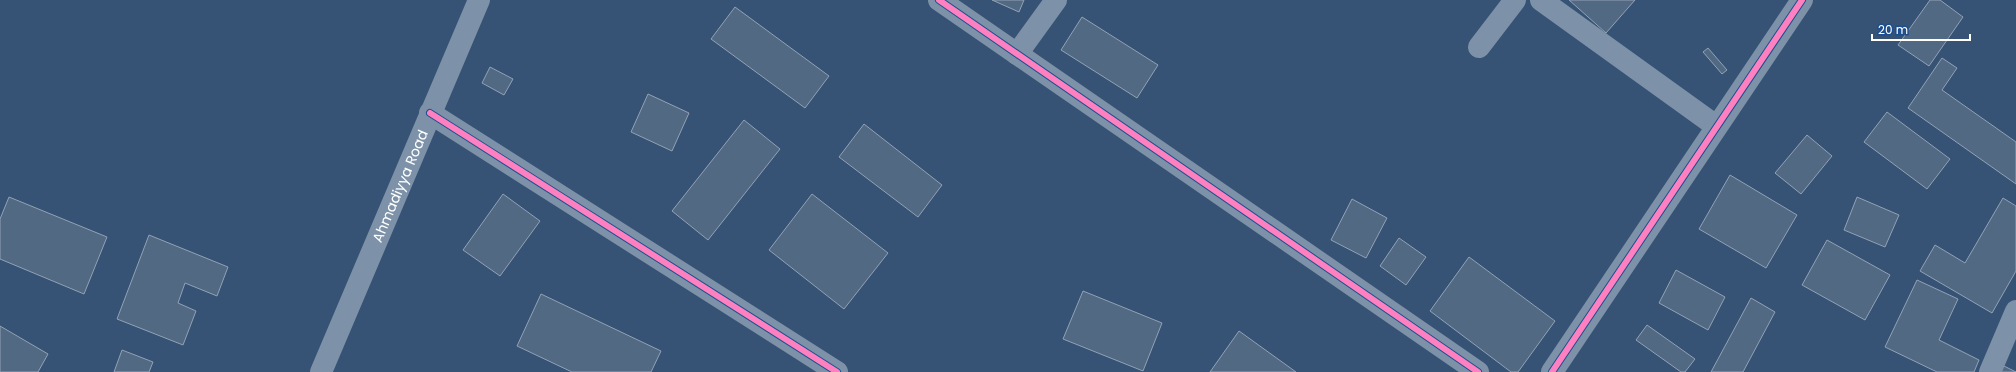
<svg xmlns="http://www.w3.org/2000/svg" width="2016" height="372" viewBox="0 0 2016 372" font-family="Poppins,sans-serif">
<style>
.building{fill:#526984;stroke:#92a2b6}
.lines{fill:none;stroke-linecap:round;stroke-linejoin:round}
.minor{stroke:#7d92a8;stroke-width:22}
.cycleway-casing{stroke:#1b4f8f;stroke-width:8}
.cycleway{stroke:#ff80c0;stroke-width:6}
.labels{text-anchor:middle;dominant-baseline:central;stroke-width:4;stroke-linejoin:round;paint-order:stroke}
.street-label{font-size:14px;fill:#fff;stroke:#1b4f8f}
</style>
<rect width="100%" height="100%" fill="#365274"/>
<path class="building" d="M 992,0 L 1024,0 L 1019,12 Z
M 1569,0 L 1635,0 L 1606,33 Z
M 1930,0 L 1940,0 L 1963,17 L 1929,66 L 1898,45 Z
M 735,7 L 829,76 L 805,108 L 711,39 Z
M 1082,17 L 1158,65 L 1137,98 L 1061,50 Z
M 1708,48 L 1727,70 L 1722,74 L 1703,52 Z
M 1942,58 L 1957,68 L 1942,90 L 2016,142 L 2016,184 L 1908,108 Z
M 490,67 L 513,79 L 504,95 L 482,83 Z
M 648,94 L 689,113 L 672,151 L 631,132 Z
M 1887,112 L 1950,159 L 1927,189 L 1864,142 Z
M 744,120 L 780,149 L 708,240 L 672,211 Z
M 864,124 L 942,185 L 918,217 L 839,157 Z
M 1807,135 L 1832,156 L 1801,194 L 1775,173 Z
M 1730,175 L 1797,215 L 1766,268 L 1699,229 Z
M 503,194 L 540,221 L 500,276 L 463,250 Z
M 812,194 L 888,253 L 844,309 L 769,250 Z
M 9,197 L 107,237 L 84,294 L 0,259 L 0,219 Z
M 1857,197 L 1899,215 L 1885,247 L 1844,230 Z
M 2003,198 L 2016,206 L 2016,271 L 1992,313 L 1920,271 L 1935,245 L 1965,263 Z
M 1352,199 L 1387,218 L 1366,258 L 1331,240 Z
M 149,235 L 228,267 L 217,296 L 185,283 L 178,303 L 196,311 L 183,345 L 117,319 Z
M 1399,238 L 1426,257 L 1406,285 L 1380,266 Z
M 1827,240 L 1890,275 L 1865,320 L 1802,285 Z
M 1469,257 L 1555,321 L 1518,372 L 1511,372 L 1430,311 Z
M 1676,270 L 1725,297 L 1708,330 L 1659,303 Z
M 1917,280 L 1958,299 L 1939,340 L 1979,360 L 1974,372 L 1937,372 L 1885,347 Z
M 1083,291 L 1162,323 L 1143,371 L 1063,339 Z
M 541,294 L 661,351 L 651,372 L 572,372 L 517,346 Z
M 1751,298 L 1775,312 L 1743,372 L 1711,372 Z
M 1647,325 L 1695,359 L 1685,372 L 1681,372 L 1636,340 Z
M 0,326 L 48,354 L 38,372 L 0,372 Z
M 1239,331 L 1296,372 L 1210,372 Z
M 122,350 L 153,362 L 149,372 L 114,372 Z
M 2000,364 L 2016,372 L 1996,372 Z"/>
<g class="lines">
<g class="minor">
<path d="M 939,0 L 1478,372"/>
<path d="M 1541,0 L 1716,126"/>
<path d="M 1479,47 L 1515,0"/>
<path d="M 1017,54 L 1056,0"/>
<path d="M 430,113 L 837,372"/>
<path id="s1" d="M 321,372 L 479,0"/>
<path d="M 1552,372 L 1802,0"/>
<path d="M 1990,372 L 2016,311"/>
</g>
<defs>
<path id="cycleway" d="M 939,0 L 1478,372
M 430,113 L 837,372
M 1552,372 L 1802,0"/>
</defs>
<use href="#cycleway" class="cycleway-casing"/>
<use href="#cycleway" class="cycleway"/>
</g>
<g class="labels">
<g class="street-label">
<text stroke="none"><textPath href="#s1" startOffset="202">Ahmadiyya Road</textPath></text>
</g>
</g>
<path d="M1872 34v6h98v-6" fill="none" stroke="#ffffff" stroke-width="2"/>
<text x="1878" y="34" font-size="12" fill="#ffffff" stroke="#1b4f8f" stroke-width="3" paint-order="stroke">20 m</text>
</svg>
